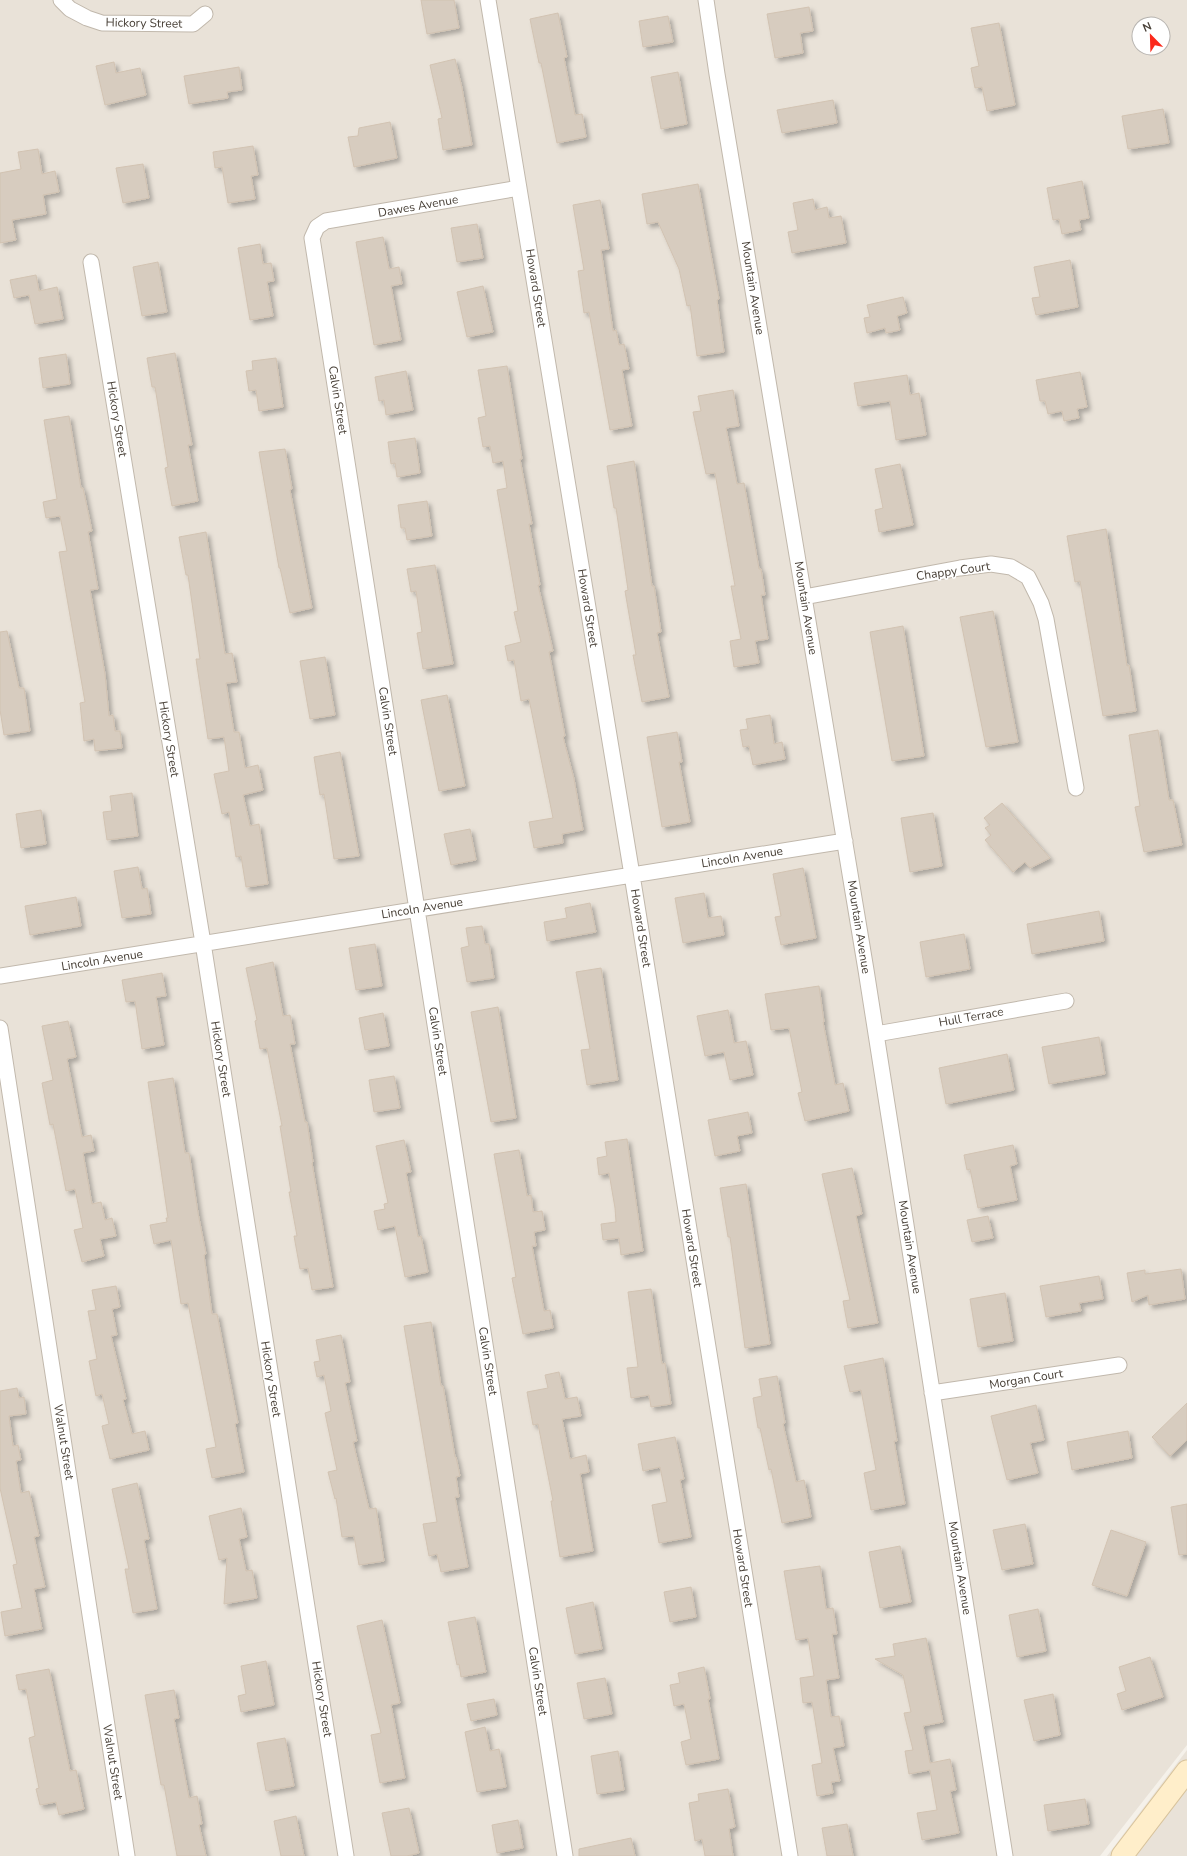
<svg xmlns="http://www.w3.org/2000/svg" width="1187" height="1856" viewBox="0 0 1187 1856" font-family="'Nunito Sans',sans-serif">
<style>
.residential{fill:#e9e2d8;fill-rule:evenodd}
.building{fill:#d7ccbf;stroke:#d2c3b2;filter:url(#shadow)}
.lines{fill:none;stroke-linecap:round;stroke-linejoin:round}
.minor-casing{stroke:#c1b8ac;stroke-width:17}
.secondary-casing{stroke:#d8c39c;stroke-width:23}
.minor{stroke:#fff;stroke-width:15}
.secondary{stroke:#ffeeca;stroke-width:21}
.labels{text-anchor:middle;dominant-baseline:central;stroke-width:3;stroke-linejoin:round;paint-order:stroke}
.street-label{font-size:12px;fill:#494138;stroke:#fff}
</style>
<defs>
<filter id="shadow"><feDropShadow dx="3.5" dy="3.5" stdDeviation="2" flood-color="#0004"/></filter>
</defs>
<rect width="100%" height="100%" fill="#f5f1ea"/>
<path class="residential" d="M 0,0 L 1187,0 L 1187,1745 L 1100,1856 L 0,1856 ZM 1139,24 L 1163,24 L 1163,48 L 1139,48 Z
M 1187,1750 L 1187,1856 L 1107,1856 Z"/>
<path class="building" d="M 421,0 L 454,0 L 459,28 L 427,34 Z
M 809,7 L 813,31 L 800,33 L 803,53 L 775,58 L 767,14 Z
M 558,13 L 567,57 L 564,58 L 575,115 L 582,114 L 586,137 L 557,143 L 541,63 L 539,63 L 530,19 Z
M 668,16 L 673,42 L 643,47 L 639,21 Z
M 999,23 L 1015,105 L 987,111 L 982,87 L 975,88 L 971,68 L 979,66 L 971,28 Z
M 455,59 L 462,88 L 472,145 L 443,150 L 438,119 L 442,118 L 430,65 Z
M 114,62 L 116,73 L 140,68 L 146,95 L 105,105 L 96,66 Z
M 239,67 L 242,90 L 227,92 L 228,98 L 189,104 L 184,76 Z
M 678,72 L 687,124 L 661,129 L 651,77 Z
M 833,100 L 837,123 L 782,133 L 777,110 Z
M 1163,109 L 1169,143 L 1128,149 L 1122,116 Z
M 390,122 L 397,158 L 354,167 L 348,137 L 358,136 L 359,128 Z
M 253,146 L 258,175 L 251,176 L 255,199 L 228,203 L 222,167 L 215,168 L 213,152 Z
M 38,149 L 42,174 L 55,171 L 59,192 L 43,195 L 46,214 L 12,220 L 16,240 L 0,243 L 0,173 L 21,169 L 18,152 Z
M 143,164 L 149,198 L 123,203 L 116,168 Z
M 1082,181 L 1089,218 L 1079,220 L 1081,230 L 1062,234 L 1059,219 L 1053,220 L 1047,188 Z
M 698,184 L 719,299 L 717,300 L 724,352 L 697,356 L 690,305 L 687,306 L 679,269 L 658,222 L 647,224 L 642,194 Z
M 813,199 L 815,210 L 827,207 L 829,218 L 841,216 L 846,243 L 792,253 L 788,232 L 798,230 L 793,203 Z
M 600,200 L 609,249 L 601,250 L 613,331 L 616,330 L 619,345 L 624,344 L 629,369 L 622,370 L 632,426 L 610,430 L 589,312 L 584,313 L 578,271 L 584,270 L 573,205 Z
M 477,224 L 483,258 L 457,262 L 451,228 Z
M 383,237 L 389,269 L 399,267 L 402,284 L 391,286 L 401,340 L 374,345 L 356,242 Z
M 260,244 L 263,264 L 271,263 L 274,281 L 267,282 L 273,316 L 250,320 L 238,248 Z
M 1070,260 L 1078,307 L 1036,315 L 1032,298 L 1040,297 L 1034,267 Z
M 158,262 L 167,312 L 142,316 L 133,267 Z
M 36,275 L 39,291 L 57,287 L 63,319 L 35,324 L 29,295 L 14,298 L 10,280 Z
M 483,286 L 493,332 L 467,337 L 457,292 Z
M 903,297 L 907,313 L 897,316 L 900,330 L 886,333 L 885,328 L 867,333 L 864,318 L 870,317 L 867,305 Z
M 175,353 L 192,445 L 188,445 L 198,501 L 172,506 L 165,468 L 168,467 L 155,387 L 152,387 L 147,358 Z
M 66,354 L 70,384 L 43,388 L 39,358 Z
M 276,358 L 283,407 L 259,411 L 256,390 L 249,391 L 246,371 L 253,370 L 252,361 Z
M 507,366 L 522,459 L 520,459 L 532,524 L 529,524 L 540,585 L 538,585 L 553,651 L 549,652 L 565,736 L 563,737 L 574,779 L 583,830 L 562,834 L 563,843 L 534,848 L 529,822 L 553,818 L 529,699 L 521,701 L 514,660 L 508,661 L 505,646 L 521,642 L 514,612 L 518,611 L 497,490 L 507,488 L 503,461 L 493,463 L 490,446 L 483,447 L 478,418 L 486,416 L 478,370 Z
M 406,371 L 413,410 L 386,415 L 384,400 L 379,401 L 375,377 Z
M 1080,372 L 1087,407 L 1077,409 L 1079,418 L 1064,421 L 1062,411 L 1048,414 L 1045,401 L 1040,401 L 1036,380 Z
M 907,375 L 910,395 L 919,393 L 926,435 L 896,440 L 890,401 L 858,406 L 854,383 Z
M 733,390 L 739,426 L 726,428 L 737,484 L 744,483 L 759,569 L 761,569 L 765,595 L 761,595 L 768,639 L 755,641 L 759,663 L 734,667 L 730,641 L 741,639 L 731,586 L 735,586 L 731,564 L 715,473 L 706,474 L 693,412 L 701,411 L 698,396 Z
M 69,416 L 81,488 L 83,488 L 92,531 L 88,532 L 98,589 L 90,590 L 105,674 L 109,716 L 113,715 L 115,731 L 120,731 L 122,748 L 95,751 L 94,739 L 84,741 L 80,703 L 85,702 L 59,552 L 67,551 L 60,516 L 46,518 L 43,502 L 57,499 L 44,420 Z
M 415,438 L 420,473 L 397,477 L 395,463 L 391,464 L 388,442 Z
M 285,449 L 292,489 L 290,490 L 312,608 L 290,613 L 280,568 L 279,568 L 259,452 Z
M 634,461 L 652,586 L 654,586 L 661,632 L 657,633 L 669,697 L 642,702 L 633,655 L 636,655 L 625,591 L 628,590 L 616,508 L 614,508 L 607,466 Z
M 900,464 L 913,525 L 879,532 L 875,510 L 883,508 L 875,469 Z
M 427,501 L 432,536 L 407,540 L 405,528 L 401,528 L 398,505 Z
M 1106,529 L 1127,666 L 1129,665 L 1136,711 L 1103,716 L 1080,581 L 1075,582 L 1067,536 Z
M 206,532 L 225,654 L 232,653 L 237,682 L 226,683 L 234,732 L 239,732 L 245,768 L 258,765 L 263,790 L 243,795 L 250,826 L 259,824 L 268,884 L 246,887 L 241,856 L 236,857 L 229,812 L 222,814 L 214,774 L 229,771 L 224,737 L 208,739 L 196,659 L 200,659 L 188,575 L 186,575 L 179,537 Z
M 435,565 L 453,664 L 423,669 L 417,633 L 422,632 L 416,591 L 411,592 L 407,569 Z
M 993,611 L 1018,742 L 986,747 L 960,617 Z
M 903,626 L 924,756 L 892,761 L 870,632 Z
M 7,631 L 19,688 L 24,688 L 30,731 L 4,735 L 0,710 L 0,632 Z
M 325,657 L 335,715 L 310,719 L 300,661 Z
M 447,695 L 465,786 L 439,791 L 421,700 Z
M 770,715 L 774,744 L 782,742 L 785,759 L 753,765 L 749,746 L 743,747 L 740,730 L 748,729 L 746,719 Z
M 1158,730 L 1169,800 L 1173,800 L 1182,845 L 1144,852 L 1135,807 L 1140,806 L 1129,735 Z
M 677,732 L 682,762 L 679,762 L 690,822 L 662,827 L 647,737 Z
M 340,752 L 359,856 L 334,859 L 324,794 L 320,795 L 314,757 Z
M 132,793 L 138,836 L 107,840 L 103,812 L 112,811 L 110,796 Z
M 1002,803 L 1050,858 L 1030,868 L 1025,862 L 1013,872 L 985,840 L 991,835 L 985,828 L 990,825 L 984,818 Z
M 41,810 L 46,844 L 21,848 L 16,814 Z
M 933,813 L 942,866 L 910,872 L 901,818 Z
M 470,829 L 476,860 L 451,865 L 444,834 Z
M 138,867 L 142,889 L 147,888 L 151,914 L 122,918 L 114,871 Z
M 803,868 L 816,938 L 781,945 L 775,917 L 781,916 L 773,874 Z
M 704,893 L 708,918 L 721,916 L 724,935 L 683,943 L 675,898 Z
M 76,897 L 81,926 L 30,935 L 25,906 Z
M 590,903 L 596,932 L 547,941 L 544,922 L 567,918 L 565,908 Z
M 1099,911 L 1104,941 L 1032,954 L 1027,924 Z
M 482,926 L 485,944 L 489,944 L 494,978 L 467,982 L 461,948 L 469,946 L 466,928 Z
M 964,934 L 970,969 L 926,977 L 920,942 Z
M 375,944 L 382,986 L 356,990 L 349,948 Z
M 273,962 L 283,1016 L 290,1015 L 295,1044 L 290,1044 L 305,1122 L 307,1122 L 313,1162 L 312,1163 L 333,1287 L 312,1290 L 308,1268 L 300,1269 L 294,1236 L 297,1236 L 289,1192 L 291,1192 L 280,1126 L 282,1126 L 267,1048 L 260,1049 L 255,1021 L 257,1020 L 246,968 Z
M 601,968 L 618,1080 L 587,1085 L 581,1050 L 590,1049 L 576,972 Z
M 162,973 L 166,996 L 156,997 L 164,1045 L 142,1049 L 135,1001 L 126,1002 L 122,980 Z
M 819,986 L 824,1022 L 823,1022 L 835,1085 L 843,1083 L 849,1111 L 805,1121 L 798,1093 L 802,1092 L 789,1028 L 771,1030 L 765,994 Z
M 498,1007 L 516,1118 L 491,1122 L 471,1012 Z
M 728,1010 L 734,1043 L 746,1041 L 753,1075 L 730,1080 L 724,1052 L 705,1056 L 697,1016 Z
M 383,1013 L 389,1046 L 365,1050 L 359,1018 Z
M 68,1021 L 76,1057 L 67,1059 L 82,1137 L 91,1135 L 94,1151 L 83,1153 L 92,1204 L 101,1202 L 105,1220 L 112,1218 L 116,1236 L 100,1239 L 104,1256 L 82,1262 L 74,1230 L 83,1228 L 75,1189 L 66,1191 L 53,1124 L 50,1125 L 42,1083 L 53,1080 L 42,1026 Z
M 1099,1037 L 1105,1074 L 1049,1084 L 1042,1047 Z
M 1007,1054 L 1014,1090 L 946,1104 L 939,1068 Z
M 394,1076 L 400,1108 L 374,1112 L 369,1080 Z
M 173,1078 L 185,1153 L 189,1153 L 198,1213 L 206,1254 L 204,1255 L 212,1314 L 217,1314 L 238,1423 L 235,1424 L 244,1472 L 212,1478 L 206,1449 L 216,1447 L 188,1303 L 181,1304 L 171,1240 L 154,1244 L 150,1225 L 167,1222 L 166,1218 L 168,1218 L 148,1082 Z
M 748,1112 L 752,1133 L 737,1136 L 740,1151 L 715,1156 L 708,1120 Z
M 627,1139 L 643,1251 L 621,1255 L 619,1238 L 603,1240 L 601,1224 L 616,1222 L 615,1208 L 609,1173 L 599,1175 L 597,1158 L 607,1156 L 605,1142 Z
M 404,1140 L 411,1172 L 406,1173 L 418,1237 L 421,1236 L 428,1272 L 405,1277 L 395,1226 L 378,1230 L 374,1211 L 385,1209 L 384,1204 L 388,1203 L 376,1146 Z
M 1013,1145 L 1017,1164 L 1010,1166 L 1017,1200 L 978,1208 L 970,1169 L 967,1170 L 964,1155 Z
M 519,1150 L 527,1196 L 531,1195 L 533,1212 L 542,1211 L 545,1230 L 534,1232 L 536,1246 L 532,1246 L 544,1311 L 550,1310 L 553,1328 L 523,1334 L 512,1278 L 516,1277 L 494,1154 Z
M 852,1168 L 862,1214 L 856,1216 L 878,1323 L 848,1328 L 843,1301 L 850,1300 L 822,1174 Z
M 746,1184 L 770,1344 L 745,1348 L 730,1237 L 728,1237 L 720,1188 Z
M 988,1216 L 993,1238 L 972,1242 L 967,1220 Z
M 1181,1269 L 1185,1299 L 1149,1305 L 1148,1295 L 1132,1302 L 1127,1273 L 1145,1270 L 1145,1274 Z
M 1099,1276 L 1103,1299 L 1079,1303 L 1081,1311 L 1046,1317 L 1040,1286 Z
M 116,1286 L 120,1307 L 112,1309 L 117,1335 L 111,1336 L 126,1399 L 123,1400 L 132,1434 L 145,1431 L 149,1450 L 110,1459 L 102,1426 L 109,1424 L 102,1394 L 96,1396 L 89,1361 L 97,1359 L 88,1311 L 96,1310 L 92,1290 Z
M 651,1289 L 662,1364 L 665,1363 L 671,1404 L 651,1407 L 649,1395 L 631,1398 L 627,1368 L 638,1367 L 628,1292 Z
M 1005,1293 L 1013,1341 L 978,1347 L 970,1299 Z
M 431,1322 L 441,1386 L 443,1386 L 455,1457 L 456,1457 L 460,1476 L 456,1477 L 459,1497 L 455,1497 L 468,1567 L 441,1572 L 437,1554 L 429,1556 L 423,1524 L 437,1522 L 404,1326 Z
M 341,1335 L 350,1382 L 345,1383 L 357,1441 L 353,1442 L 369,1509 L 376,1508 L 384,1561 L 359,1565 L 354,1536 L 342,1537 L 336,1498 L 335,1499 L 328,1472 L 337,1470 L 325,1413 L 331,1411 L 324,1375 L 317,1377 L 314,1362 L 320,1361 L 316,1340 Z
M 883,1358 L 897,1441 L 894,1441 L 905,1504 L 871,1510 L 864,1473 L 876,1470 L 861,1390 L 850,1392 L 844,1366 Z
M 559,1372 L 565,1399 L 577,1397 L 581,1416 L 562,1419 L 570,1459 L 586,1455 L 589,1472 L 580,1474 L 593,1551 L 560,1557 L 551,1501 L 553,1501 L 538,1424 L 533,1425 L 527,1392 L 548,1388 L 545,1375 Z
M 777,1376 L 785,1423 L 783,1424 L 796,1482 L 804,1480 L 811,1517 L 782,1523 L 771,1469 L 769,1470 L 760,1428 L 758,1428 L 753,1398 L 762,1396 L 759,1379 Z
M 17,1388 L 19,1398 L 24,1397 L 26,1414 L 9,1416 L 13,1446 L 18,1445 L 21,1460 L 16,1461 L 21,1493 L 29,1491 L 39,1536 L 34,1537 L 45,1587 L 34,1589 L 42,1629 L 5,1636 L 1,1612 L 22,1608 L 13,1565 L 17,1564 L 0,1488 L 0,1391 Z
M 1187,1403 L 1187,1440 L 1170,1456 L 1152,1437 Z
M 1036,1405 L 1044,1440 L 1030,1443 L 1038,1473 L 1007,1480 L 991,1416 Z
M 1128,1431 L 1132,1458 L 1072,1470 L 1067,1442 Z
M 675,1437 L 684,1479 L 680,1480 L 691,1537 L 659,1543 L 652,1505 L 667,1502 L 660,1467 L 643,1471 L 638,1444 Z
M 137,1483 L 149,1539 L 144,1540 L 157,1609 L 133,1613 L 125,1569 L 129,1569 L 112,1489 Z
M 1187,1504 L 1187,1554 L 1179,1555 L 1171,1507 Z
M 241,1508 L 247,1537 L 239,1539 L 246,1571 L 252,1570 L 257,1598 L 224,1604 L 227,1558 L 219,1560 L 209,1516 Z
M 1025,1524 L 1033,1564 L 1002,1570 L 993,1530 Z
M 1111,1530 L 1146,1542 L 1127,1596 L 1092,1585 Z
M 900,1546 L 911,1602 L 880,1608 L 869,1552 Z
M 820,1566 L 826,1609 L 833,1608 L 837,1634 L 832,1634 L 839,1678 L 826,1680 L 831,1717 L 839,1716 L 844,1746 L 833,1748 L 840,1781 L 831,1782 L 833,1793 L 817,1796 L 812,1765 L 822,1763 L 812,1702 L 803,1703 L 800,1678 L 814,1676 L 808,1638 L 796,1640 L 784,1571 Z
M 691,1587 L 696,1617 L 670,1622 L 664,1592 Z
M 593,1602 L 602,1649 L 575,1654 L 566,1608 Z
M 1038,1609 L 1046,1651 L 1017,1657 L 1009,1615 Z
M 475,1617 L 486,1672 L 461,1677 L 459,1664 L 457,1665 L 448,1622 Z
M 382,1620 L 400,1703 L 391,1705 L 405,1778 L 380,1783 L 371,1735 L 381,1733 L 357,1626 Z
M 926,1638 L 943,1722 L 923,1726 L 930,1763 L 950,1759 L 956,1790 L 950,1791 L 959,1833 L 922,1840 L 917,1813 L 937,1810 L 930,1770 L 909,1774 L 905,1751 L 913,1750 L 904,1713 L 911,1712 L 903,1675 L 875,1659 L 895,1656 L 893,1644 Z
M 1150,1657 L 1163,1697 L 1122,1710 L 1117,1694 L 1126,1691 L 1119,1667 Z
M 266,1661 L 274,1705 L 241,1712 L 238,1696 L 246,1694 L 241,1666 Z
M 704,1667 L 710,1699 L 708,1699 L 719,1759 L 686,1765 L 681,1742 L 691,1739 L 684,1704 L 674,1706 L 670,1685 L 680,1683 L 678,1673 Z
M 49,1669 L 70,1771 L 76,1770 L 84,1809 L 59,1815 L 56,1802 L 40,1805 L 36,1789 L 39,1788 L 29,1738 L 35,1736 L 26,1689 L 19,1690 L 16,1675 Z
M 605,1678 L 612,1714 L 584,1719 L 577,1683 Z
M 174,1690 L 179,1718 L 174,1719 L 189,1798 L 197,1796 L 202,1824 L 199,1825 L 206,1856 L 177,1856 L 164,1785 L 161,1785 L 145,1695 Z
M 1053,1694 L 1060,1735 L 1034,1741 L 1024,1700 Z
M 494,1699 L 497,1715 L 471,1721 L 467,1704 Z
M 485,1727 L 490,1751 L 499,1749 L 506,1787 L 477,1792 L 465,1732 Z
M 285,1738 L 294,1786 L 266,1791 L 257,1743 Z
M 618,1751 L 624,1790 L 597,1794 L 591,1756 Z
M 728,1789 L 735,1827 L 729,1829 L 733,1856 L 705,1856 L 702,1839 L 695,1841 L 689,1803 L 699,1801 L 698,1794 Z
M 1085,1799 L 1089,1824 L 1048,1831 L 1044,1805 Z
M 409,1808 L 419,1853 L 407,1856 L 391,1856 L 382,1813 Z
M 296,1816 L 304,1856 L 281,1856 L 274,1821 Z
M 518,1820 L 523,1848 L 497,1853 L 492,1825 Z
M 847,1824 L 853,1856 L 827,1856 L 822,1828 Z
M 631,1838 L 635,1856 L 579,1856 L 579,1849 Z"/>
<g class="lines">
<defs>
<path id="minor" d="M 61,0 L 70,9 L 87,18 L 102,23 L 193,24 L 205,14
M 488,0 L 632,875 L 790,1856
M 706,0 L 717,74 L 866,970 L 1005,1856
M 519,188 L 326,221 L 317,227 L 312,238 L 565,1856
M 91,262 L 203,943 L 346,1856
M 804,597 L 960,568 L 991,564 L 1011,567 L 1028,577 L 1041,603 L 1046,619 L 1076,788
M 0,976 L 845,841
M 0,1028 L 127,1856
M 876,1034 L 1066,1001
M 932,1393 L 1119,1365"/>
<path id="secondary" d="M 1122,1856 L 1187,1771"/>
</defs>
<use href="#minor" class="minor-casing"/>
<use href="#secondary" class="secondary-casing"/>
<use href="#minor" class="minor"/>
<use href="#secondary" class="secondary"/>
</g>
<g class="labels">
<g class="street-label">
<text transform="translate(144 23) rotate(1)">Hickory Street</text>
<text transform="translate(418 206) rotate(-10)">Dawes Avenue</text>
<text transform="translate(536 288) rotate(81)">Howard Street</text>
<text transform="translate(753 288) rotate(81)">Mountain Avenue</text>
<text transform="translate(338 400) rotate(81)">Calvin Street</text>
<text transform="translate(117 419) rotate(81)">Hickory Street</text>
<text transform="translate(953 571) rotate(-8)">Chappy Court</text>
<text transform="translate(588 608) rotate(81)">Howard Street</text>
<text transform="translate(806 608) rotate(81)">Mountain Avenue</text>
<text transform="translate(388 721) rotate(81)">Calvin Street</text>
<text transform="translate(169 739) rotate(81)">Hickory Street</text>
<text transform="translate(742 857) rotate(-9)">Lincoln Avenue</text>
<text transform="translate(422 908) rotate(-9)">Lincoln Avenue</text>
<text transform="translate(859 927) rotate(81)">Mountain Avenue</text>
<text transform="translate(641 928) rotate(81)">Howard Street</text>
<text transform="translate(102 960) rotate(-9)">Lincoln Avenue</text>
<text transform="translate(971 1017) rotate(-10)">Hull Terrace</text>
<text transform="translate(438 1041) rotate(81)">Calvin Street</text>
<text transform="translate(221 1059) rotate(81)">Hickory Street</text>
<text transform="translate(910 1247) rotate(81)">Mountain Avenue</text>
<text transform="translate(692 1248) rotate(81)">Howard Street</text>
<text transform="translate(488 1361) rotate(81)">Calvin Street</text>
<text transform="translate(271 1379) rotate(81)">Hickory Street</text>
<text transform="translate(1026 1379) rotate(-9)">Morgan Court</text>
<text transform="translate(64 1442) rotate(81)">Walnut Street</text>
<text transform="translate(743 1568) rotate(81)">Howard Street</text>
<text transform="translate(960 1568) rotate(81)">Mountain Avenue</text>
<text transform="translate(538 1681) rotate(81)">Calvin Street</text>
<text transform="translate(322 1699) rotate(81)">Hickory Street</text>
<text transform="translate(113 1762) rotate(81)">Walnut Street</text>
</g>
</g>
<g transform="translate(1151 36) rotate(337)"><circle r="19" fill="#ffffff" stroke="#b6b3af"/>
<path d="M0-3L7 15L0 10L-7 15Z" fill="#fb291b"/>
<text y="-6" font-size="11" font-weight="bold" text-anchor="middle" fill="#494138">N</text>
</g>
</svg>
